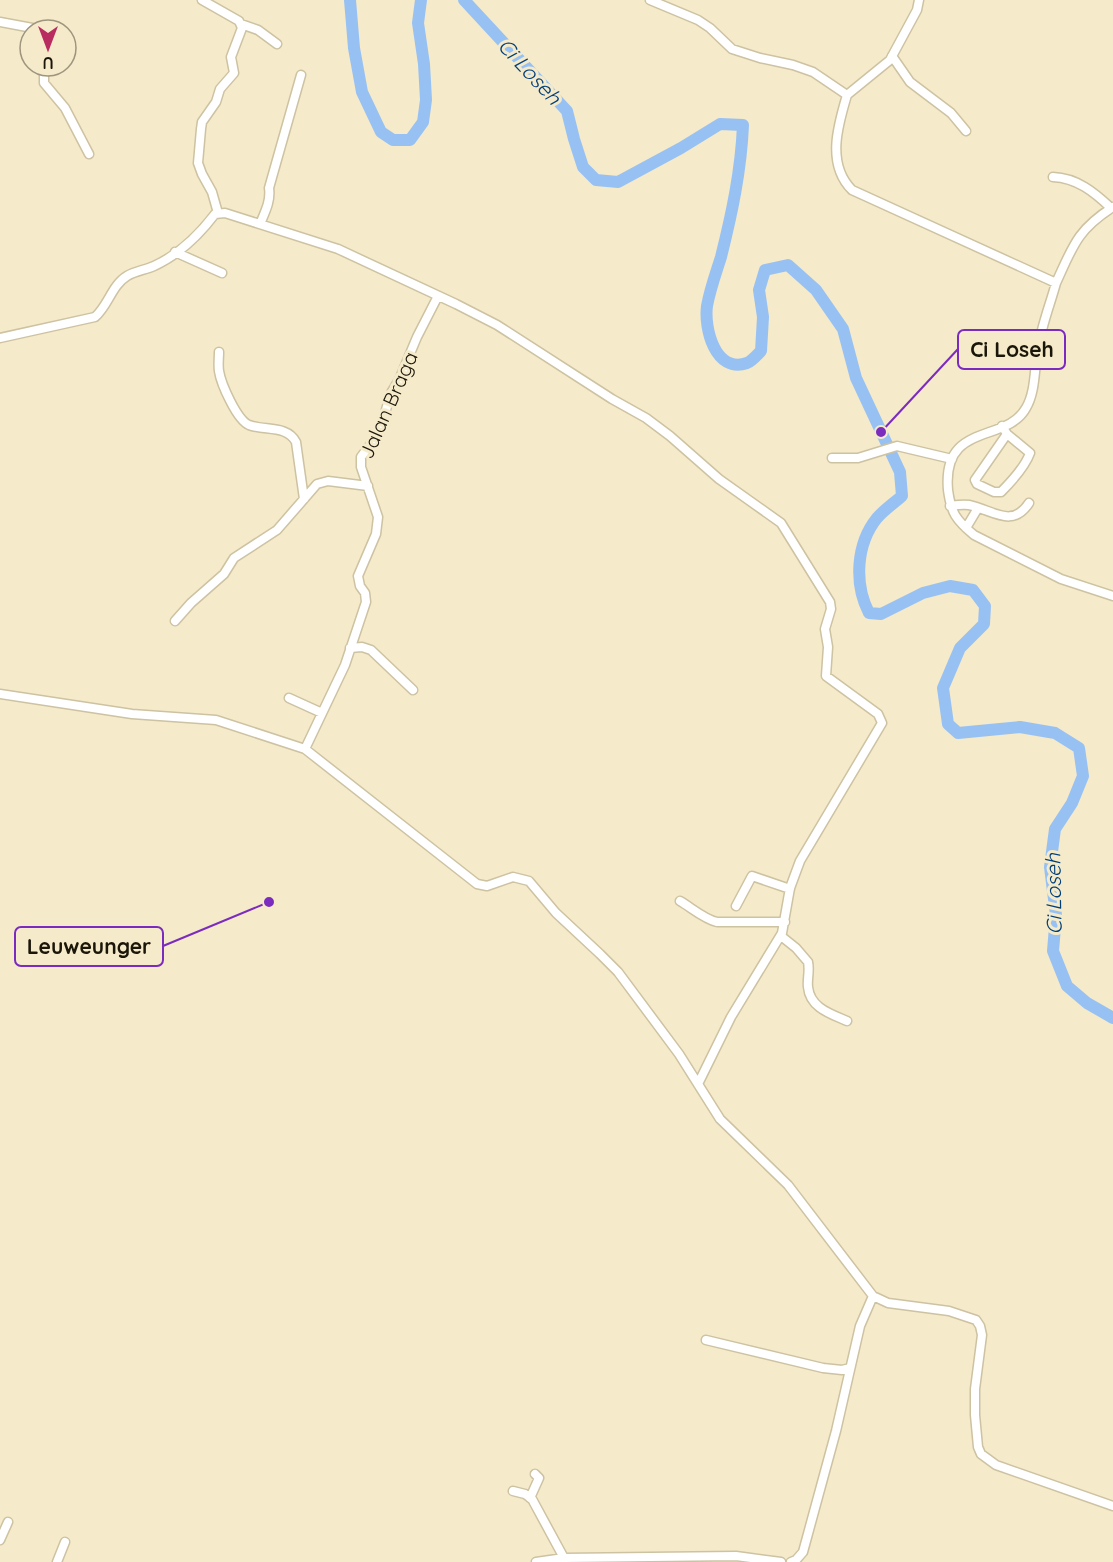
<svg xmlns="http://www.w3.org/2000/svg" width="1113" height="1562" viewBox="0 0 1113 1562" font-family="Quicksand,sans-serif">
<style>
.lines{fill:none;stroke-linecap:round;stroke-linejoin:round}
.river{stroke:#98c1f3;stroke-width:12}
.minor-casing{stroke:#cdc2a2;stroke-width:11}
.minor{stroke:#fff;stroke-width:8}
.labels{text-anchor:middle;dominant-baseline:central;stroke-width:6;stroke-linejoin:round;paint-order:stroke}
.street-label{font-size:20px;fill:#1a160a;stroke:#f5eac9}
.water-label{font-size:21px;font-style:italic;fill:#023f79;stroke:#f5eac9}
.leader{fill:none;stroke:#7b2cbf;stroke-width:2}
.callout-dot{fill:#7b2cbf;stroke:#f5eac9;stroke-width:2}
.callout{fill:#f5eac9;stroke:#7b2cbf;stroke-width:2}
.callout-label{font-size:21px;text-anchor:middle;font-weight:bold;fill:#1a160a}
</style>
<rect width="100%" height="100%" fill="#f5eac9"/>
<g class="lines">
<path class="river" d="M 350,0 L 354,48 L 362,92 L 381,132 L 393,140 L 410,140 L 423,122 L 426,100 L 424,64 L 418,23 L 421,0
M 464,0 L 567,111 L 574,139 L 583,167 L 596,180 L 618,182 L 681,148 L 720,124 L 743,125 C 741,171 732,213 721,257 C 716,273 710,289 707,306 C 704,328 715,374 747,363 C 752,361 757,355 761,351 L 763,317 L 759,290 L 765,270 L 788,265 L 816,290 L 843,329 L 856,378 L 900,472 L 902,496 C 894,503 884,510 877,518 C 856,544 854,584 869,613 L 881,614 L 923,593 L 950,586 L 973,590 L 985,606 L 984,624 L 960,648 L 943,688 L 948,724 L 958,733 L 1020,727 L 1055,733 L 1079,748 L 1083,776 L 1072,803 L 1055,829 L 1050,867 L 1056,915 L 1053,951 L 1067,986 L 1087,1003 L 1113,1018"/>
<defs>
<path id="minor" d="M 202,0 L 239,21 L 242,28 L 231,57 L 234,73 L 220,89 L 216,102 L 202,122 L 201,129 L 198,163 L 202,174 L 212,192 L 218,213
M 650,0 L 698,20 L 710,28 L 732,49 L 760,58 L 793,65 L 813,72 L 847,95 C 838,125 826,164 852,190 L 1056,283 C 1073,246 1077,230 1113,207
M 0,22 L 43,30
M 241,24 L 258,30 L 277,44
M 892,56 L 910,82 L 951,113 L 966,131
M 44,66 L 44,83 L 65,108 L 89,154
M 847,95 L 890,60 L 917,10 L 919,0
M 1053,177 C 1077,178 1094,192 1111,208
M 260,224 C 265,212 271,201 269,188 L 301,75
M 175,252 L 222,273
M 1056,283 C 1050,305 1041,327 1038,349 C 1034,368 1036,391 1026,408 C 1006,444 942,421 948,490 C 951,513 956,520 974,535 L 1061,579 L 1113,596
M 0,338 L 95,317 C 108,306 112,285 127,276 C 135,271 145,270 154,266 C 178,255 199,235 215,214 L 225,213 L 338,249 L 456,304 L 497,325 L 612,399 L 646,418 L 670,436 L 719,479 L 781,523 L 830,602 L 831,609 L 825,629 L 828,647 L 826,676 L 878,714 L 882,723 L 800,861 L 790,888 L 782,933 L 731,1017 L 698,1084
M 219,352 C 219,358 218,365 219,371 C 221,384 237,420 249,425 C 265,431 287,425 296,442 L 304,499
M 1002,426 L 1007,434 L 1030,453 C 1025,467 1011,482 1001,492 L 994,492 L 977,484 L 975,480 L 1007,434
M 832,458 L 858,458 L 897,446 L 952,459
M 950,506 C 957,505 963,504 969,505 C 993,510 1012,529 1029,503
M 966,528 L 978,508
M 175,621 L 191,603 L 224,574 L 234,558 L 277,530 L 317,484 L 328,481 L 368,486
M 350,648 L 362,647 L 371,650 L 413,690
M 0,694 L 132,714 L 216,720 L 305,749 L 477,884 L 487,886 L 513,877 L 529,881 L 556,913 L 600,954 L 618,972 L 679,1054 L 720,1119 L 788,1185 L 873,1296 L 888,1303 L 949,1311 L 976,1320 L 980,1326 L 982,1335 L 975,1389 L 975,1415 L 978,1447 L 981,1454 L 996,1465 L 1113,1506
M 289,698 L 322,713
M 305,749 L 345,665 L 366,602 L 365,593 L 360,586 L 358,576 L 376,534 L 378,517 L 361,467 L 361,457 L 379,433 L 391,393 L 399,380 L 417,337 L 438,296
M 680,901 C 692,908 704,919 717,922 L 785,922
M 736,906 L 752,876 L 790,889
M 781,936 L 796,948 L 808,962 C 810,971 807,979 808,987 C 810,1008 831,1014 847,1021
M 706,1340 L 823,1368 L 842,1370 L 850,1368
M 513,1491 L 525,1494 L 532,1499 L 564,1558
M 530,1498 L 539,1478 L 535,1474
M 0,1540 L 8,1522
M 57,1562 L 65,1542
M 536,1562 L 564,1558 L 736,1556 L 781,1562
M 791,1562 L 796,1560 L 803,1552 L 836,1431 L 860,1326 L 873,1296"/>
</defs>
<use href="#minor" class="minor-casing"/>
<use href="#minor" class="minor"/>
</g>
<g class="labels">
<g class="street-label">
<text transform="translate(388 405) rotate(-66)">Jalan Braga</text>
</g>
<g class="water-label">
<text transform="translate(530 71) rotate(47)">Ci Loseh</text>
<text transform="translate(1053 894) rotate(-91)">Ci Loseh</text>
</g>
</g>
<path class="leader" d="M881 432L958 349M269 902L163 946"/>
<g class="callout-dot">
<circle cx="881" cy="432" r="6"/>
<circle cx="269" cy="902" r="6"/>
</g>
<g class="callout">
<rect x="958" y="330" width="107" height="39" rx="6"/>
<rect x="15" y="927" width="148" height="39" rx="6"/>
</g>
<g class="callout-label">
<text x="1012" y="357">Ci Loseh</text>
<text x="89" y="954">Leuweunger</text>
</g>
<g transform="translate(48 48) rotate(180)"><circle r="28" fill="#f5eac9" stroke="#9d957d" stroke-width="1.5"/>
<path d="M0-4.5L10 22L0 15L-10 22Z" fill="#b92c60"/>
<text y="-9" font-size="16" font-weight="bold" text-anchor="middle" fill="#1a160a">U</text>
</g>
</svg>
